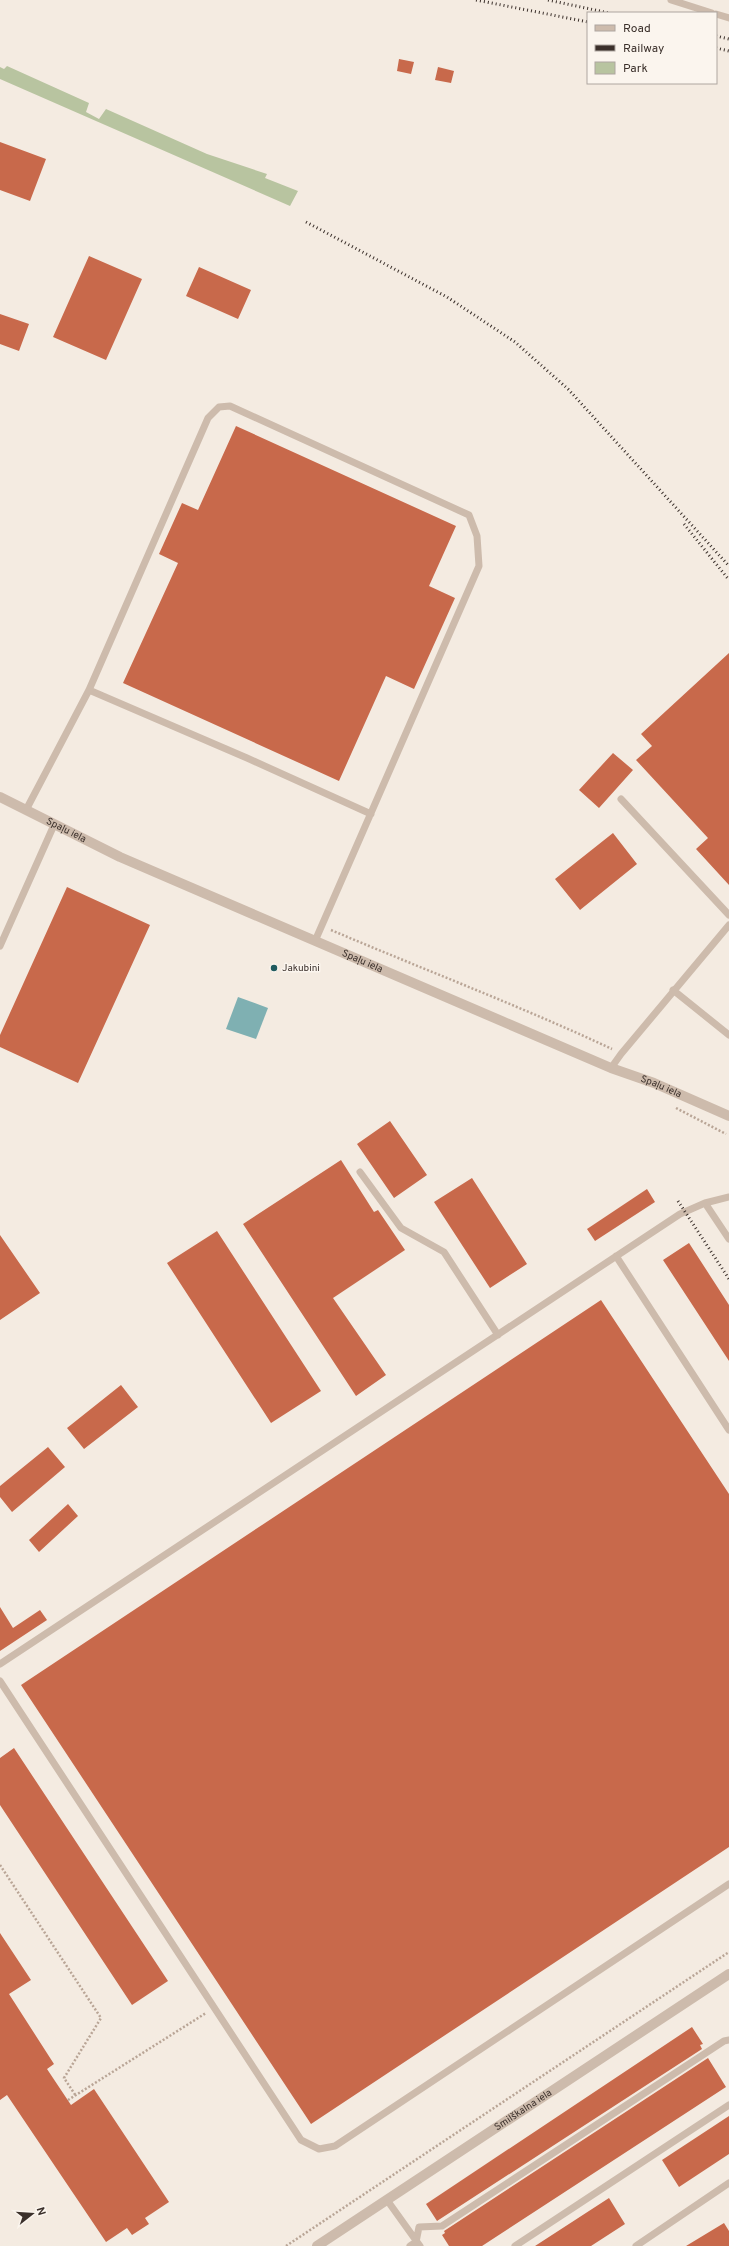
<svg xmlns="http://www.w3.org/2000/svg" width="729" height="2246" viewBox="0 0 729 2246" font-family="Overpass,sans-serif">
<style>
.green{fill:#b8c4a0}
.water{fill:#7fb0b2}
.building{fill:#c8694b}
.lines{fill:none;stroke-linecap:round;stroke-linejoin:round}
.path{stroke:#b9a596;stroke-width:2.5;stroke-dasharray:2 2;stroke-linecap:butt}
.service{stroke:#cdbbac;stroke-width:7}
.minor{stroke:#cdbbac;stroke-width:10}
.rail{stroke:#3b302b;stroke-width:3;stroke-dasharray:1 3;stroke-linecap:butt}
.poi-dot{fill:#1f5a5e;stroke:#fbf5ee;stroke-width:1.5}
.labels{text-anchor:middle;dominant-baseline:central;stroke-width:3;stroke-linejoin:round;paint-order:stroke}
.street-label{font-size:10px;fill:#3b302b;stroke:#fbf5ee}
.poi-label{font-size:10px;fill:#3b302b;stroke:#fbf5ee;text-anchor:start}
</style>
<rect width="100%" height="100%" fill="#f4ebe1"/>
<path class="green" d="M 7,66 L 89,103 L 86,112 L 99,119 L 106,109 L 207,154 L 267,174 L 265,178 L 298,191 L 290,206 L 0,79 L 0,67 L 4,69 Z"/>
<path class="water" d="M 238,997 L 268,1008 L 256,1039 L 226,1029 Z"/>
<path class="building" d="M 399,59 L 414,62 L 411,74 L 397,71 Z
M 438,67 L 454,71 L 451,83 L 435,80 Z
M 0,142 L 46,159 L 30,201 L 0,190 Z
M 89,256 L 142,279 L 106,360 L 53,337 Z
M 199,267 L 251,290 L 238,319 L 186,296 Z
M 0,314 L 29,324 L 19,351 L 0,344 Z
M 236,426 L 456,526 L 429,586 L 455,598 L 414,689 L 386,676 L 339,781 L 123,683 L 178,563 L 159,554 L 182,503 L 198,510 Z
M 729,653 L 729,885 L 696,849 L 708,838 L 636,760 L 652,746 L 641,734 Z
M 613,753 L 633,770 L 599,808 L 579,790 Z
M 613,833 L 637,864 L 580,910 L 555,879 Z
M 67,887 L 150,925 L 78,1083 L 0,1047 L 0,1035 Z
M 390,1121 L 427,1175 L 394,1198 L 357,1144 Z
M 341,1160 L 374,1212 L 378,1210 L 405,1250 L 333,1298 L 386,1375 L 356,1396 L 243,1224 Z
M 472,1178 L 527,1264 L 490,1288 L 434,1202 Z
M 647,1189 L 655,1202 L 595,1241 L 587,1229 Z
M 217,1231 L 321,1391 L 271,1423 L 167,1263 Z
M 0,1235 L 40,1293 L 0,1320 Z
M 689,1243 L 729,1305 L 729,1361 L 663,1260 Z
M 601,1300 L 729,1494 L 729,1847 L 311,2124 L 21,1685 Z
M 121,1385 L 138,1407 L 84,1449 L 67,1428 Z
M 48,1447 L 65,1467 L 12,1512 L 0,1497 L 0,1486 Z
M 68,1504 L 78,1516 L 39,1552 L 29,1540 Z
M 0,1607 L 13,1628 L 40,1610 L 47,1620 L 0,1651 Z
M 14,1748 L 168,1981 L 132,2005 L 0,1805 L 0,1758 Z
M 0,1933 L 31,1980 L 9,1994 L 54,2064 L 47,2069 L 71,2105 L 94,2089 L 169,2202 L 145,2218 L 149,2224 L 132,2235 L 127,2228 L 106,2242 L 7,2095 L 0,2100 Z
M 692,2027 L 703,2044 L 700,2045 L 702,2049 L 437,2221 L 426,2204 Z
M 708,2058 L 726,2087 L 482,2246 L 449,2246 L 442,2235 L 445,2233 L 444,2231 Z
M 729,2116 L 729,2154 L 679,2187 L 662,2160 Z
M 609,2198 L 625,2224 L 591,2246 L 535,2246 Z
M 724,2223 L 729,2231 L 729,2246 L 686,2246 Z"/>
<g class="lines">
<path class="path" d="M 331,930 C 425,970 520,1006 612,1049
M 676,1108 L 726,1134
M 0,1865 L 101,2018 L 64,2078 L 76,2096
M 68,2100 L 206,2013
M 286,2246 L 729,1952"/>
<path class="service" d="M 671,0 L 712,13
M 716,14 L 729,18
M 89,690 L 247,758 L 371,814
M 621,799 L 729,915
M 26,810 L 89,690 L 208,418 L 219,407 L 230,406 L 469,515 L 477,536 L 479,566 L 315,941
M 0,946 L 54,825
M 673,990 L 729,1035
M 611,1068 L 621,1054 L 729,925
M 360,1172 L 401,1228 L 444,1252 L 498,1335
M 705,1203 L 729,1239
M 616,1256 L 729,1430
M 0,1664 L 680,1214 L 705,1203 L 729,1197
M 0,1681 L 301,2140 L 319,2149 L 335,2146 L 729,1884
M 387,2200 L 420,2246
M 410,2246 L 416,2242 L 419,2227 L 442,2226 L 724,2041 L 729,2040
M 515,2246 L 729,2105
M 636,2246 L 729,2183"/>
<g class="minor">
<path id="s1" d="M 0,797 L 120,857 L 611,1068 L 654,1083 L 729,1116"/>
<path id="s2" d="M 317,2246 L 729,1974"/>
</g>
<path class="rail" d="M 476,0 L 588,22
M 548,0 L 609,13
M 716,36 L 729,39
M 716,48 L 729,51
M 306,222 L 447,297 L 515,342 L 568,389 L 729,566
M 684,524 L 729,580
M 678,1201 L 729,1279"/>
</g>
<circle class="poi-dot" cx="274" cy="968" r="4"/>
<g class="labels">
<g class="street-label">
<text stroke="none"><textPath href="#s1" startOffset="74">Spaļu iela</textPath></text>
<text stroke="none"><textPath href="#s1" startOffset="398">Spaļu iela</textPath></text>
<text stroke="none"><textPath href="#s1" startOffset="722">Spaļu iela</textPath></text>
<text stroke="none"><textPath href="#s2" startOffset="247">Smilškalna iela</textPath></text>
</g>
<g class="poi-label">
<text x="282" y="968">Jakubini</text>
</g>
</g>
<rect x="587" y="12" width="130" height="72" fill="#fbf5ee" stroke="#aea6a0"/>
<rect x="595" y="25" width="20" height="6" fill="#cdbbac" stroke="#aea6a0"/>
<text x="623" y="32" font-size="12" fill="#3b302b">Road</text>
<rect x="595" y="45" width="20" height="6" fill="#3b302b" stroke="#aea6a0"/>
<text x="623" y="52" font-size="12" fill="#3b302b">Railway</text>
<rect x="595" y="62" width="20" height="12" fill="#b8c4a0" stroke="#aea6a0"/>
<text x="623" y="72" font-size="12" fill="#3b302b">Park</text>
<g transform="translate(32 2214) rotate(73)" stroke="#fbf5ee" stroke-width="3" paint-order="stroke">
<path d="M0-3L7 15L0 10L-7 15Z" fill="#3b302b"/>
<text y="-6" font-size="11" font-weight="bold" text-anchor="middle" fill="#3b302b">N</text>
</g>
</svg>
